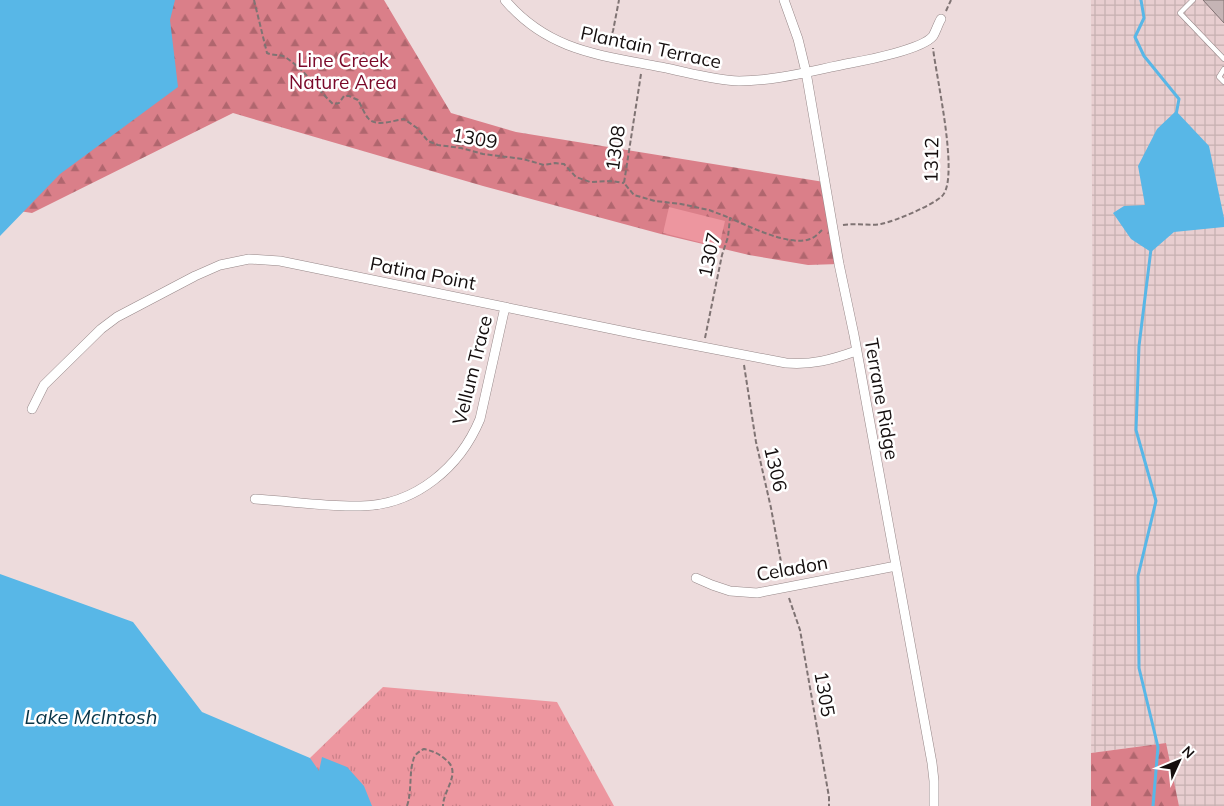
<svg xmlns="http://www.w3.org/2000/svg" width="1224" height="806" viewBox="0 0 1224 806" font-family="Mulish,sans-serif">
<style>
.industrial{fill:url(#industrial-grid)}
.grass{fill:url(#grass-tufts)}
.forest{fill:url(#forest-firs)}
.green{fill:#ed969f}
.water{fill:#58b7e7}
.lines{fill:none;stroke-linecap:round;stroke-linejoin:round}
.stream{stroke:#58b7e7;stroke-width:3}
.building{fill:#c5b4b5;stroke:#827273}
.service-casing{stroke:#968788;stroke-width:5.5}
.minor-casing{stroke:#968788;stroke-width:10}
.path{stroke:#7f7373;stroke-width:2;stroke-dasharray:5 2.5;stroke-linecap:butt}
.service{stroke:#fff;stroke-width:4.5}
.minor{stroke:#fff;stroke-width:9}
.labels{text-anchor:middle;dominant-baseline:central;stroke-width:5;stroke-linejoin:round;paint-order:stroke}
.street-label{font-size:19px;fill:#140e0e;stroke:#fff}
.park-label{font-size:19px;fill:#7a0829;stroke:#fff}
.water-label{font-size:20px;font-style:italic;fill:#083447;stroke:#fff}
</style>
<defs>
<pattern id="industrial-grid" width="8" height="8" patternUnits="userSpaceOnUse" patternTransform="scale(1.25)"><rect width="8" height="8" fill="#e8ced0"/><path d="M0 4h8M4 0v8" fill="none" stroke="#c6b0b1"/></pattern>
<pattern id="grass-tufts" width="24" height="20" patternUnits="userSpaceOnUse" patternTransform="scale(1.25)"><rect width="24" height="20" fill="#ed969f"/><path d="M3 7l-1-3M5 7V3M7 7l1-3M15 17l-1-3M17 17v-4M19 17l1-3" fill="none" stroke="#ca8088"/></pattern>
<pattern id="forest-firs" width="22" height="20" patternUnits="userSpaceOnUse" patternTransform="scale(1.25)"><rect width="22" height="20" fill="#da7f89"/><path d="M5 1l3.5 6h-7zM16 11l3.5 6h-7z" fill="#b0666e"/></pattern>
</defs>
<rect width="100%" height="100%" fill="#eddbdc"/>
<path class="industrial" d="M 1091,0 L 1224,0 L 1224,806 L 1179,806 L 1165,743 L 1091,753 L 1094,567 Z"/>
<path class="grass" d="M 383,687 L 557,702 L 614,806 L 318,806 L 310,758 Z"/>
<path class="forest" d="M 146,0 L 384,0 L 451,113 L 516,132 L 824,182 L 839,264 L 808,265 L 749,255 L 661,234 L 483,186 L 233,113 L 32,213 L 0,208 L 0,107 Z
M 1166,743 L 1179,806 L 1091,806 L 1091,753 Z"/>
<path class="green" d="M 669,207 L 725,221 L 719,247 L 663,233 Z"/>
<path class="water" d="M 0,0 L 175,0 L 170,20 L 178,87 L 60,174 L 0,236 Z
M 1176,111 L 1209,146 L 1224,218 L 1224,227 L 1174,232 L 1151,252 L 1131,239 L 1113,213 L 1124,206 L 1145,205 L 1138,166 L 1157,129 Z
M 0,574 L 133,622 L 202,712 L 310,758 L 319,771 L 322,757 L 347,767 L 364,786 L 372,806 L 0,806 Z"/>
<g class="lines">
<path class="stream" d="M 1141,0 L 1144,18 L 1135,37 L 1144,56 L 1179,99 L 1176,115
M 1151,249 L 1139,346 L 1136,430 L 1156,501 L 1138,576 L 1139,668 L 1158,747 L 1153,806"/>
</g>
<path class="building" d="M 1203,0 L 1224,0 L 1224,23 Z"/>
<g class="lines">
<defs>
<path id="service" d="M 1193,0 L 1180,13 L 1224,59
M 1224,69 L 1219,77 L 1224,82"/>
<path id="minor" d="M 505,0 C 548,51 600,55 661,67 C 687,72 713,80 739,81 C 777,81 814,70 851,63 C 868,60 923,49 933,36 C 936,31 938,24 941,19
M 784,0 L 798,39 L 806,72 L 839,264 L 854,335 L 932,763 L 934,781 L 934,806
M 32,409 L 44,385 L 101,329 L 117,317 L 195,276 L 220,265 L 249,259 L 280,261 L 641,335 L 786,363 C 812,365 831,360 856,351
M 255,499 C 290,501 326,507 361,506 C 416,505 460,467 480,419 L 505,307
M 696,578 L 712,585 L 730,591 L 757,593 L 896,566"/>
</defs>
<use href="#service" class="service-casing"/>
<use href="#minor" class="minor-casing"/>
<path class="path" d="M 254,0 L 267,53 C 273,56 280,54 285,57 C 304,69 317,89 333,104 L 339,103 L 344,96 L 349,96 L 358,100 C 361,105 365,115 368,118 C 376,128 394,120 404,119 L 417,128 L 428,141 L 438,145 L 461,148 L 483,154 L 523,159 L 544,165 L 555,163 L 564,164 L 576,177 L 590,182 L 611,181 L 624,183
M 946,11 L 951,0
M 607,47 L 613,31 L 619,0
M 641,74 L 624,183 L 634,195 L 655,201 L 681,204 L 709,210 L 730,218
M 843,225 C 856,223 869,226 881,224 C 893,222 936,204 943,195 C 959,175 936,76 933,48
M 705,338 L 722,255 L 728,237 L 730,218 C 748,226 790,247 810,239 C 814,238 819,233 822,230
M 744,365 L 756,442 L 771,508 L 784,578
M 789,598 L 800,630 L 829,797 L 829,806
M 407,806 C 412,791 409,775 413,761 C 414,755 418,752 424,749 C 432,751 438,753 445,759 C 463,772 443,790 443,806"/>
<use href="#service" class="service"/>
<use href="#minor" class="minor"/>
</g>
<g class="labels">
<g class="street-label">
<text transform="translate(651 47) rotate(12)">Plantain Terrace</text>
<text transform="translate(475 138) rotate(10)">1309</text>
<text transform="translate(615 148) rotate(-82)">1308</text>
<text transform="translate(931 160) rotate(-89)">1312</text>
<text transform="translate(709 255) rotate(-78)">1307</text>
<text transform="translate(423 273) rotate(11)">Patina Point</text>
<text transform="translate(472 370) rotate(-76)">Vellum Trace</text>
<text transform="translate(882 399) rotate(80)">Terrane Ridge</text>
<text transform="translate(776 469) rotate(77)">1306</text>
<text transform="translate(792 568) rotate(-10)">Celadon</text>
<text transform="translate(825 694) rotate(80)">1305</text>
</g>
<g class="park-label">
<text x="343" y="60">Line Creek<tspan x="343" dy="22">Nature Area</tspan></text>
</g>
<g class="water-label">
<text x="91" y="716">Lake McIntosh</text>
</g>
</g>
<g transform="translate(1179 761) rotate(46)" stroke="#ffffff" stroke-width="4" paint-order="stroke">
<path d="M0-4L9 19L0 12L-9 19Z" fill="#140e0e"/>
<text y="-8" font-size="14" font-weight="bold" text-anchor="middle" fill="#140e0e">N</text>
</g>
</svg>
